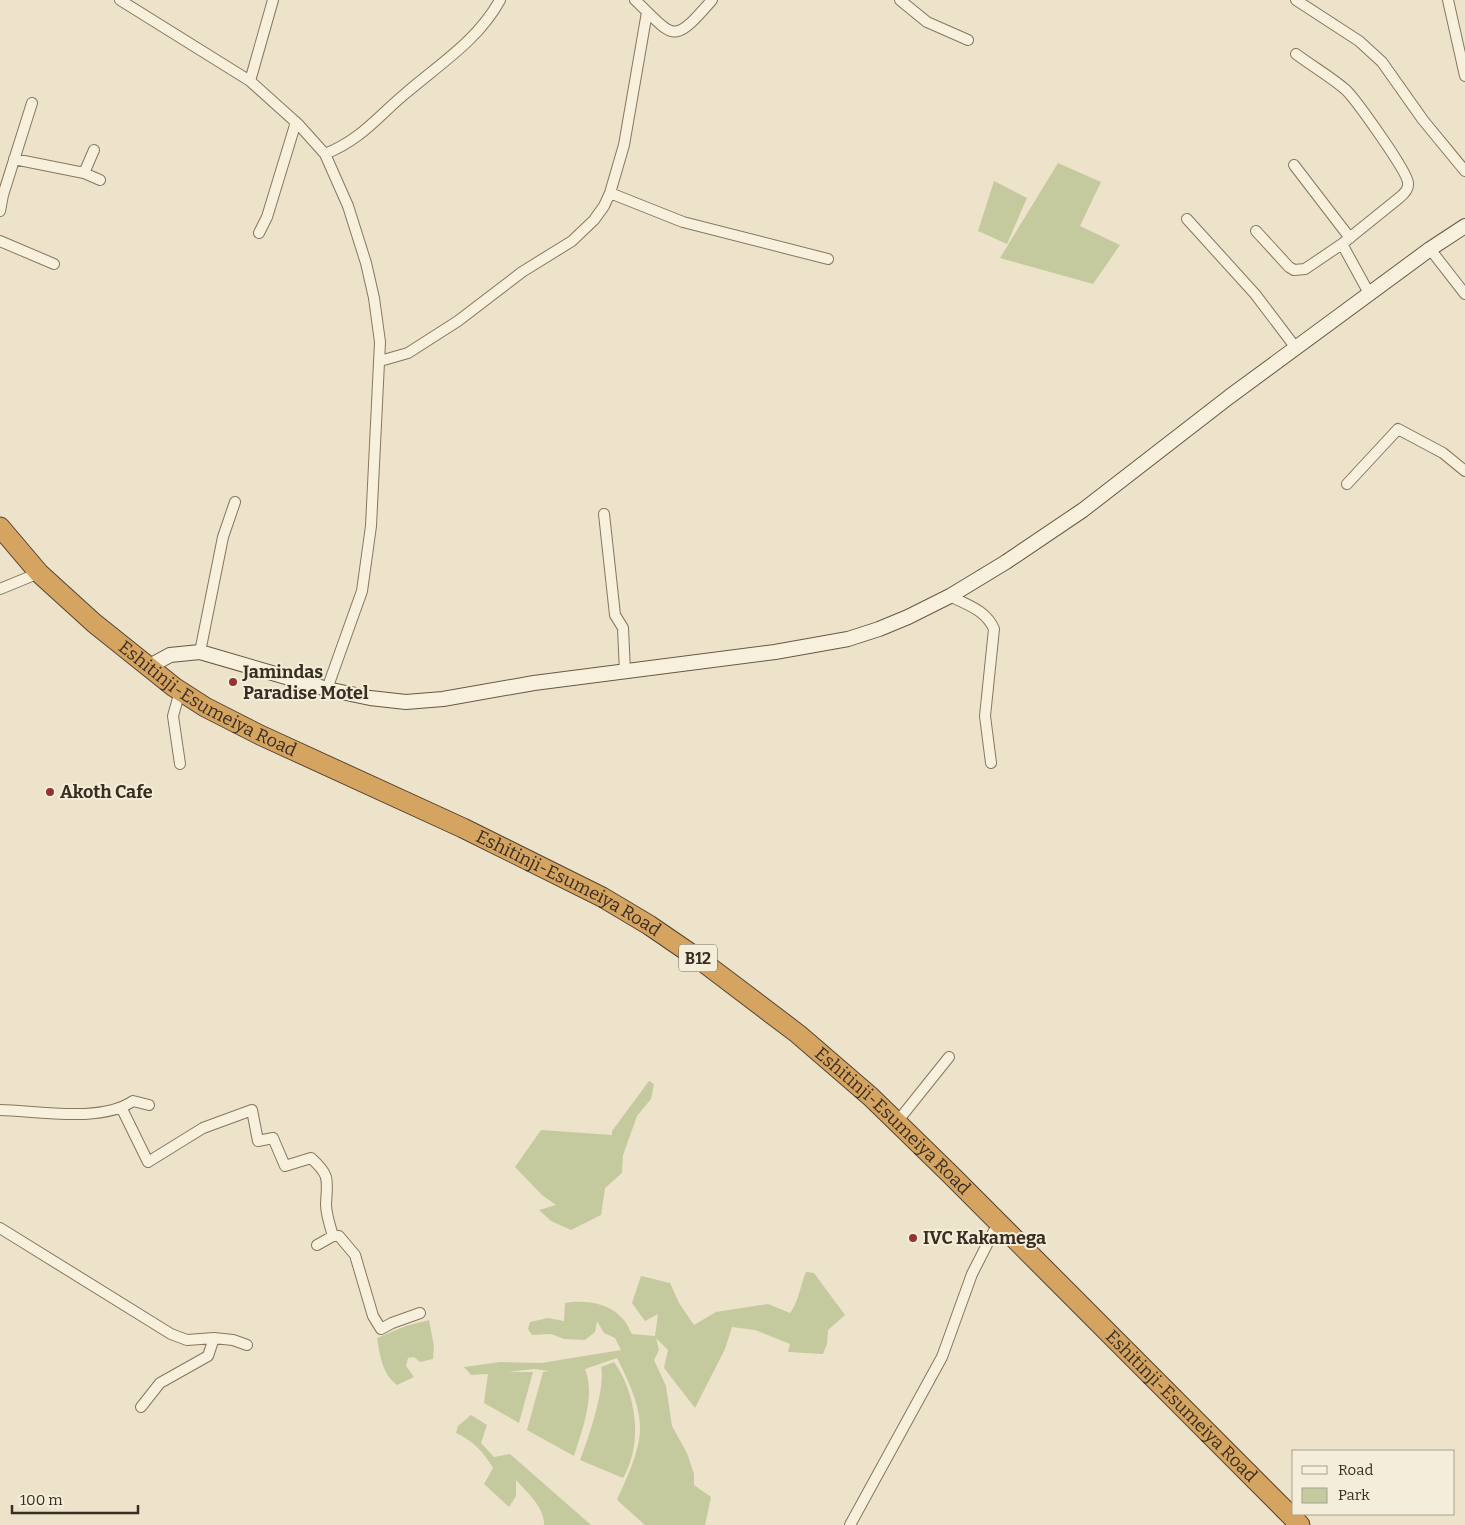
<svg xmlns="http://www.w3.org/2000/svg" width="1465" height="1525" viewBox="0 0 1465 1525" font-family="Bitter,serif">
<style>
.green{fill:#c4ca9e}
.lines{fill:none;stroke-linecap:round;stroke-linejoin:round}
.street-casing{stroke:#88765f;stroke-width:12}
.secondary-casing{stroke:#6a5742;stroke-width:16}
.highway-casing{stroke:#564433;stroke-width:21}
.street{stroke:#f7f0dd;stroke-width:10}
.secondary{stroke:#f7f0dd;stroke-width:14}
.highway{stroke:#d5a461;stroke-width:19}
.poi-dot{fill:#933432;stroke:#f4edd9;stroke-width:2}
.labels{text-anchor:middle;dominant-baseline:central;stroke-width:4;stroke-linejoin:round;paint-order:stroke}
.shield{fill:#f4edd9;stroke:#716758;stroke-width:1}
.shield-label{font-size:16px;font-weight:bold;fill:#392e21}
.poi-label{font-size:18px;font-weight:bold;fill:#392e21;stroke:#f4edd9;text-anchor:start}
.street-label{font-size:18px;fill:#392e21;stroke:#f4edd9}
</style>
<rect width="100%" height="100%" fill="#ece3ca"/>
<path class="green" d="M 1058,163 L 1101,182 L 1080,226 L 1120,245 L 1093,284 L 1000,258 Z
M 994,181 L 1027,198 L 1007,244 L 978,231 Z
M 649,1081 L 654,1084 L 651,1099 L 637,1116 L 623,1155 L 622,1173 L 605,1188 L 601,1215 L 571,1230 L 551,1221 L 539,1210 L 556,1205 L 542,1195 L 515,1167 L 541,1130 L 612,1135 L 612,1131 Z
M 806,1272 L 814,1273 L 845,1315 L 828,1330 L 827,1344 L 823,1354 L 788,1352 L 790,1344 L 755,1330 L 732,1327 L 725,1349 L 695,1408 L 664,1368 L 668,1350 L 656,1338 L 659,1350 L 654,1360 L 666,1386 L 672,1426 L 687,1453 L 694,1474 L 694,1485 L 711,1497 L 705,1525 L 645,1525 L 617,1500 C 627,1477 641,1450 640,1425 C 639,1402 627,1378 617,1358 L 585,1369 C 596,1396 582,1429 574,1456 L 527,1430 L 543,1372 L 549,1371 L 534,1369 L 508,1372 L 533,1372 L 519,1423 L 484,1403 L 488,1374 L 471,1375 L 464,1367 L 500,1362 L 541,1363 L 621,1350 L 615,1338 L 604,1333 L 597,1321 L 595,1332 L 585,1340 L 564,1339 L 551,1334 L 532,1335 L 528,1329 L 530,1322 L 548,1318 L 564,1321 L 565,1303 C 583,1300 607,1302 621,1317 C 626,1321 629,1329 632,1334 L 655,1336 L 658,1314 L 645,1321 L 632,1303 L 641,1276 L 670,1283 L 679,1303 L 694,1325 L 716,1312 L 768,1304 L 790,1313 C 799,1301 800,1286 806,1272 Z
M 429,1320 L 434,1346 L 433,1359 L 420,1362 L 414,1357 L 408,1358 L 406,1366 L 414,1377 L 397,1385 C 382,1374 380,1355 377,1338 L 406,1326 Z
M 614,1362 C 637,1394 643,1444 623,1478 L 580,1460 C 588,1440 606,1386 601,1367 Z
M 471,1415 L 487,1425 L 481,1443 L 494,1457 L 510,1454 L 591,1525 L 544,1525 C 545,1508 527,1492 516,1480 L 516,1496 L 509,1507 L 484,1484 L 493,1468 C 483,1451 473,1441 456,1433 L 458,1426 Z"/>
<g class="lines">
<defs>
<path id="street" d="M 120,0 L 250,81 L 299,125 L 325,154 L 348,206 L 366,263 L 374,298 L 380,342 L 371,526 L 362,591 L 327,689
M 635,0 C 675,38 672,46 712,0
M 900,0 L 927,22 L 968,40
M 1296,0 L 1359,41 L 1382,62 L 1423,120 L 1465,171
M 1448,0 L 1465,76
M 250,81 L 273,0
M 325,154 C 362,139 377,117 406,93 C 441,63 478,40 500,0
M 14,159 L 84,173 L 100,180
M 1294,165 L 1350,238
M 84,173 L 94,150
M 610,193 L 683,222 L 828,259
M 0,211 L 3,195 L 32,103
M 1187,219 L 1255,294 L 1296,348
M 1256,231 L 1289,267 L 1294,270 L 1305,269 L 1342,244 L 1399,198 C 1404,194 1409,189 1408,183 C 1408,172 1356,100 1346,90 C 1331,77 1312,66 1296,54
M 259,233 L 267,217 L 296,122
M 0,241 L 54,264
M 1342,244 L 1370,295
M 1430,249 L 1465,294
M 380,361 L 408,353 L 458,321 L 522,272 L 572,241 L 594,220 L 604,206 L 610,193 L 624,145 L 647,12
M 1347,484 L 1398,429 L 1443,453 L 1465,471
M 604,514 L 615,615 L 623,628 L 625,672
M 0,589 L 39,573
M 950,596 C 967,605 986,610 994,629 L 985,716 L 991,763
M 200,652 L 223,537 L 235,502
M 180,691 L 173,716 L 180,764
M 122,1109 L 148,1162 L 203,1128 L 252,1110 L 258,1141 L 273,1138 L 285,1166 L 311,1158 C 331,1176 327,1180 326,1204 C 326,1214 330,1226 333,1236
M 0,1110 C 38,1111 101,1123 133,1101 L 149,1105
M 897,1122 L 949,1057
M 0,1228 L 171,1334 L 187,1340 L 214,1338 L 233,1340 L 247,1345
M 317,1245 L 333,1236 L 339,1236 L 355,1255 L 373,1316 L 381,1329 L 392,1323 L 420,1313
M 141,1407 L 160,1383 L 208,1356 L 214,1338
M 850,1525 L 942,1357 L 972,1274 L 998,1223"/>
<path id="secondary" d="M 148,667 L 170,655 L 200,652 L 327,689 L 370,698 L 406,702 L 443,699 L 534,683 L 775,652 L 848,639 L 879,629 L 908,617 L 950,596 L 1006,562 L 1083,510 L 1229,397 L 1430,249 L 1465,226"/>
<g id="highway">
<path id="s1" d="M 0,527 L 39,573 L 94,623 L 174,687 L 205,707 L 260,735 L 463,828 L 602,897 L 649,925 L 703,962 L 798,1034 L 871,1097 L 951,1175 L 1300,1525"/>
</g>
</defs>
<use href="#street" class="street-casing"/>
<use href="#secondary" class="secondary-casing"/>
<use href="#highway" class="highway-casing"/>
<use href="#street" class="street"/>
<use href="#secondary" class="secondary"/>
<use href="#highway" class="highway"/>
</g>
<g class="poi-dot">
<circle cx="233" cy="682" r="5"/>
<circle cx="50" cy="792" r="5"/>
<circle cx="913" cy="1238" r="5"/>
</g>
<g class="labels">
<rect class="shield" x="679" y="944.5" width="38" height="27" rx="4"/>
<g class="shield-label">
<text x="698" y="958">B12</text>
</g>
<g class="poi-label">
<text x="243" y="672">Jamindas<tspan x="243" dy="21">Paradise Motel</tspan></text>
<text x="60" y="792">Akoth Cafe</text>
<text x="923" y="1238">IVC Kakamega</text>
</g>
<g class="street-label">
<text stroke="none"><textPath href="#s1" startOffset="272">Eshitinji-Esumeiya Road</textPath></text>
<text stroke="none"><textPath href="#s1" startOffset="678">Eshitinji-Esumeiya Road</textPath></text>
<text stroke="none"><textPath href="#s1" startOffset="1082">Eshitinji-Esumeiya Road</textPath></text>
<text stroke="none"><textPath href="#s1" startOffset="1488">Eshitinji-Esumeiya Road</textPath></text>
</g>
</g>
<rect x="1292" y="1450" width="162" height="65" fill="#f4edd9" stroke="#a9a18f"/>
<rect x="1302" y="1466" width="25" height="8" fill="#f7f0dd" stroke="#a9a18f"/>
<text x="1338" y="1475" font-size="15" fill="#392e21">Road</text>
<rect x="1302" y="1488" width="25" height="15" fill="#c4ca9e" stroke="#a9a18f"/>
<text x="1338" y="1500" font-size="15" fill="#392e21">Park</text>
<path d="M12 1505v8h126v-8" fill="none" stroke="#392e21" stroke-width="2.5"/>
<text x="20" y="1505" font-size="15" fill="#392e21" stroke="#f4edd9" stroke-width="4" paint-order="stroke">100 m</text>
</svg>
